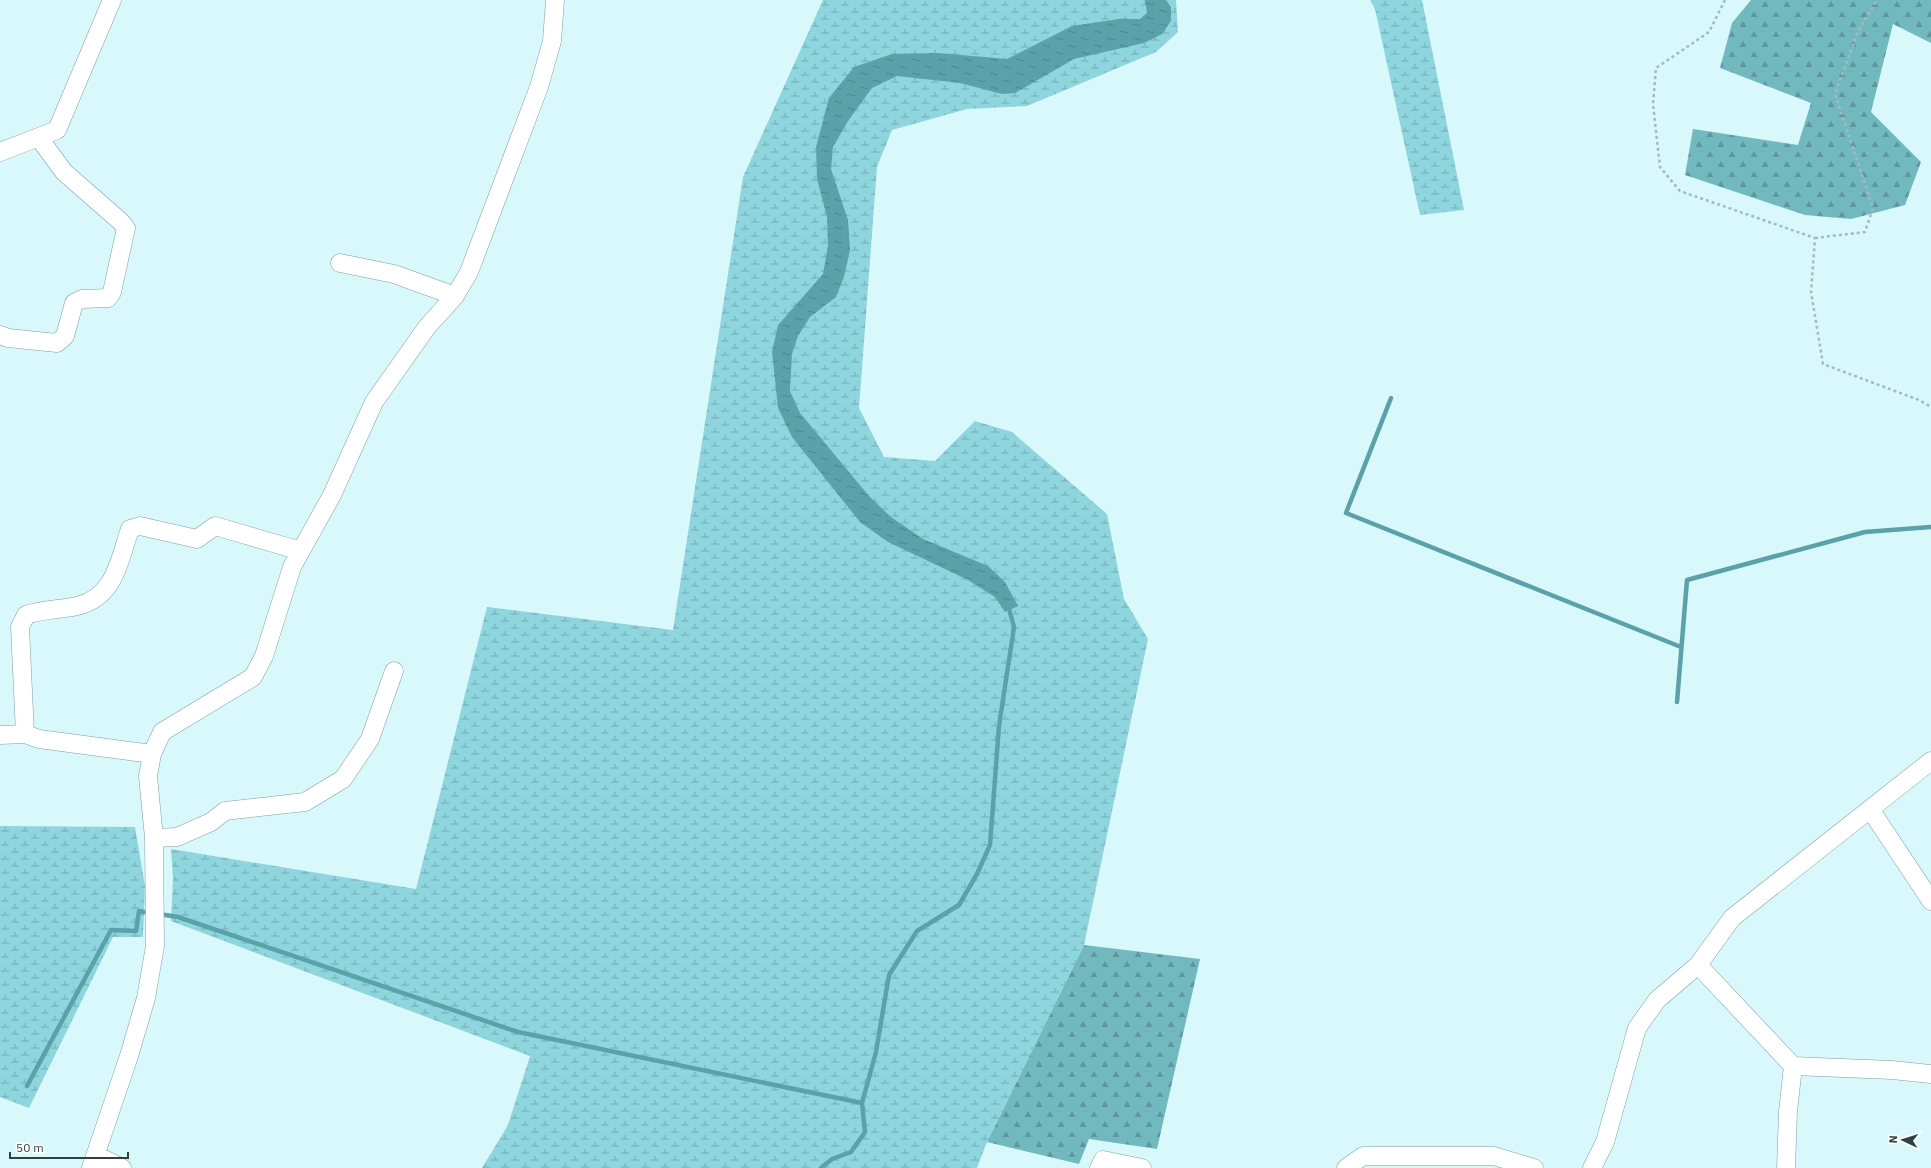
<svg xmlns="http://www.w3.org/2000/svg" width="1931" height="1168" viewBox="0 0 1931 1168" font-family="'IBM Plex Sans',sans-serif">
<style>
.forest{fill:url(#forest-firs)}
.wetland{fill:url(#wetland-marsh)}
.water{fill:url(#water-ripples)}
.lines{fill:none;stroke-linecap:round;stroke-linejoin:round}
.stream{stroke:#5ba1a9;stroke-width:4.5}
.minor-casing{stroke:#819ea2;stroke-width:19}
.path{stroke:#a2bcbe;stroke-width:2.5;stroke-dasharray:3 3;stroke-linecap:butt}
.minor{stroke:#fff;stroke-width:18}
</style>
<defs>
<pattern id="forest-firs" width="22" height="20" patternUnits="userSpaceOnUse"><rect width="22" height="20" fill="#72b8bf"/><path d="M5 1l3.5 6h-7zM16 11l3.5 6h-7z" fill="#5e979d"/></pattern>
<pattern id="wetland-marsh" width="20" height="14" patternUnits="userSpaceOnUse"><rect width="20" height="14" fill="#8fd5dd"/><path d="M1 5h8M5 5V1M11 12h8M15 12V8" fill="none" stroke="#75aeb5"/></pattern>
<pattern id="water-ripples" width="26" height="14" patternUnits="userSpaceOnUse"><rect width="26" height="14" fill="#5ba1a9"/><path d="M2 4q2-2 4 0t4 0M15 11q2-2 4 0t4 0" fill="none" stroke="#4c858b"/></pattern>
</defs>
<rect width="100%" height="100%" fill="#d8f8fb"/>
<path class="forest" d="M 1751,0 L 1931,0 L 1931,43 L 1893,24 L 1871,112 L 1921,162 L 1905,205 L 1851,219 L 1805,215 L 1685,175 L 1693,129 L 1798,145 L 1811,103 L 1720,68 L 1732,23 Z
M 1084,945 L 1200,959 L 1157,1149 L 1089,1139 L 1079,1164 L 987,1142 Z"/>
<path class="wetland" d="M 823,0 L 1176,0 L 1178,32 L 1156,52 L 1027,106 L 967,109 L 892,130 L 877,167 L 859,408 L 884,457 L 935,461 L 975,421 L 1012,432 L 1107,514 L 1124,599 L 1148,639 L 1084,945 L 987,1142 L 977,1168 L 482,1168 L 508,1125 L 530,1056 L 171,921 L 173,878 L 171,849 L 416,889 L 487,607 L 673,630 L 743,177 Z
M 1370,0 L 1422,0 L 1464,210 L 1420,215 L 1375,9 Z
M 0,826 L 135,827 L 145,886 L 143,937 L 113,937 L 29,1108 L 0,1097 Z"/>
<path class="water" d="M 1145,0 L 1166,0 L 1171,7 L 1171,21 L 1162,34 L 1144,43 L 1074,59 L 1015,93 L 1002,94 L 960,83 L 897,76 L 872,88 L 848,121 L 833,147 L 831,169 L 848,220 L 850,250 L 844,277 L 836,297 L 810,317 L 798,336 L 792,354 L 790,391 L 800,413 L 869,496 L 891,517 L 923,539 L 988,566 L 1005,582 L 1018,606 L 1005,612 L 995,597 L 968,580 L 888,542 L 860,522 L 792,437 L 778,408 L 772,352 L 778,325 L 823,274 L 828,246 L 827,217 L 817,179 L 816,147 L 829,98 L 854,67 L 892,54 L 938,53 L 1007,59 L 1072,26 L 1119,19 L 1140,19 L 1147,13 Z"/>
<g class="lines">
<path class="stream" d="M 1391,398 L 1346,513 L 1681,647
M 1677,702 L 1687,580 L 1865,532 L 1931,527
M 159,914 L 178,917 L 518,1032 L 862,1103
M 27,1086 L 111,930 L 136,931 L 139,911 L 150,913
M 821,1168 L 832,1159 L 851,1152 L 865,1132 L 862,1103 L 876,1052 L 889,975 L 917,931 L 959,905 L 977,874 L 990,845 L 999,726 L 1014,627 L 1008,605"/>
<defs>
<path id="minor" d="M 0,152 L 57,130 L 112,0
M 340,263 L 394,274 L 455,296
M 0,335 L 8,338 L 57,343 L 65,336 L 74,303 L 82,299 L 108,298 L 112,292 L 126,228 L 120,221 L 64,172 L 39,138
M 25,734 L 20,627 L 26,615 C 43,609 60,610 77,606 C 115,597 119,561 130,529 L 140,526 L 197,539 L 215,526 L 301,551
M 0,735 L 25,734 L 39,739 L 152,754
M 1870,809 L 1931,901
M 154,838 L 177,837 L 211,822 L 225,811 L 305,802 L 343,779 L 370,739 L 394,671
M 1698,965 L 1793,1066 L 1892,1070 L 1931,1074
M 96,1155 L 122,1168
M 91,1168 L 129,1056 L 146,998 L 155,946 L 154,838 L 148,776 L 152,754 L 162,732 L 253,677 L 264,656 L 292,567 L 332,495 L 374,402 L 427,327 L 455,296 L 469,272 L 539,87 L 552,41 L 555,0
M 1099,1168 L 1103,1160 L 1142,1168
M 1346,1168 L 1363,1156 L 1494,1156 L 1534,1168
M 1592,1168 L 1605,1142 L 1637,1028 L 1657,1000 L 1698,965 L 1732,918 L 1931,761
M 1786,1168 L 1788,1112 L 1793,1066"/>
</defs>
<use href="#minor" class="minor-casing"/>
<path class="path" d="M 1725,0 L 1709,32 L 1656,68 L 1653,104 L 1660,167 L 1680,191 L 1815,238 L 1811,292 L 1823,364 L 1919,400 L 1931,407
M 1815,238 L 1865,232 L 1873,208 L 1835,94 L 1858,31 L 1877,0"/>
<use href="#minor" class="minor"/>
</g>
<g transform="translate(1903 1140) rotate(274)" stroke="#ffffff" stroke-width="3" paint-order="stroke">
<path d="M0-3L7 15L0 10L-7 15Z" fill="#323f40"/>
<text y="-6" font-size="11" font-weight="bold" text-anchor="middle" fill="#323f40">N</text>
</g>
<path d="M10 1152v6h118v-6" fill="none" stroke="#323f40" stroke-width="2"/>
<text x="16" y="1152" font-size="12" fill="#323f40" stroke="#ffffff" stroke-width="3" paint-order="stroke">50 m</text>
</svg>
